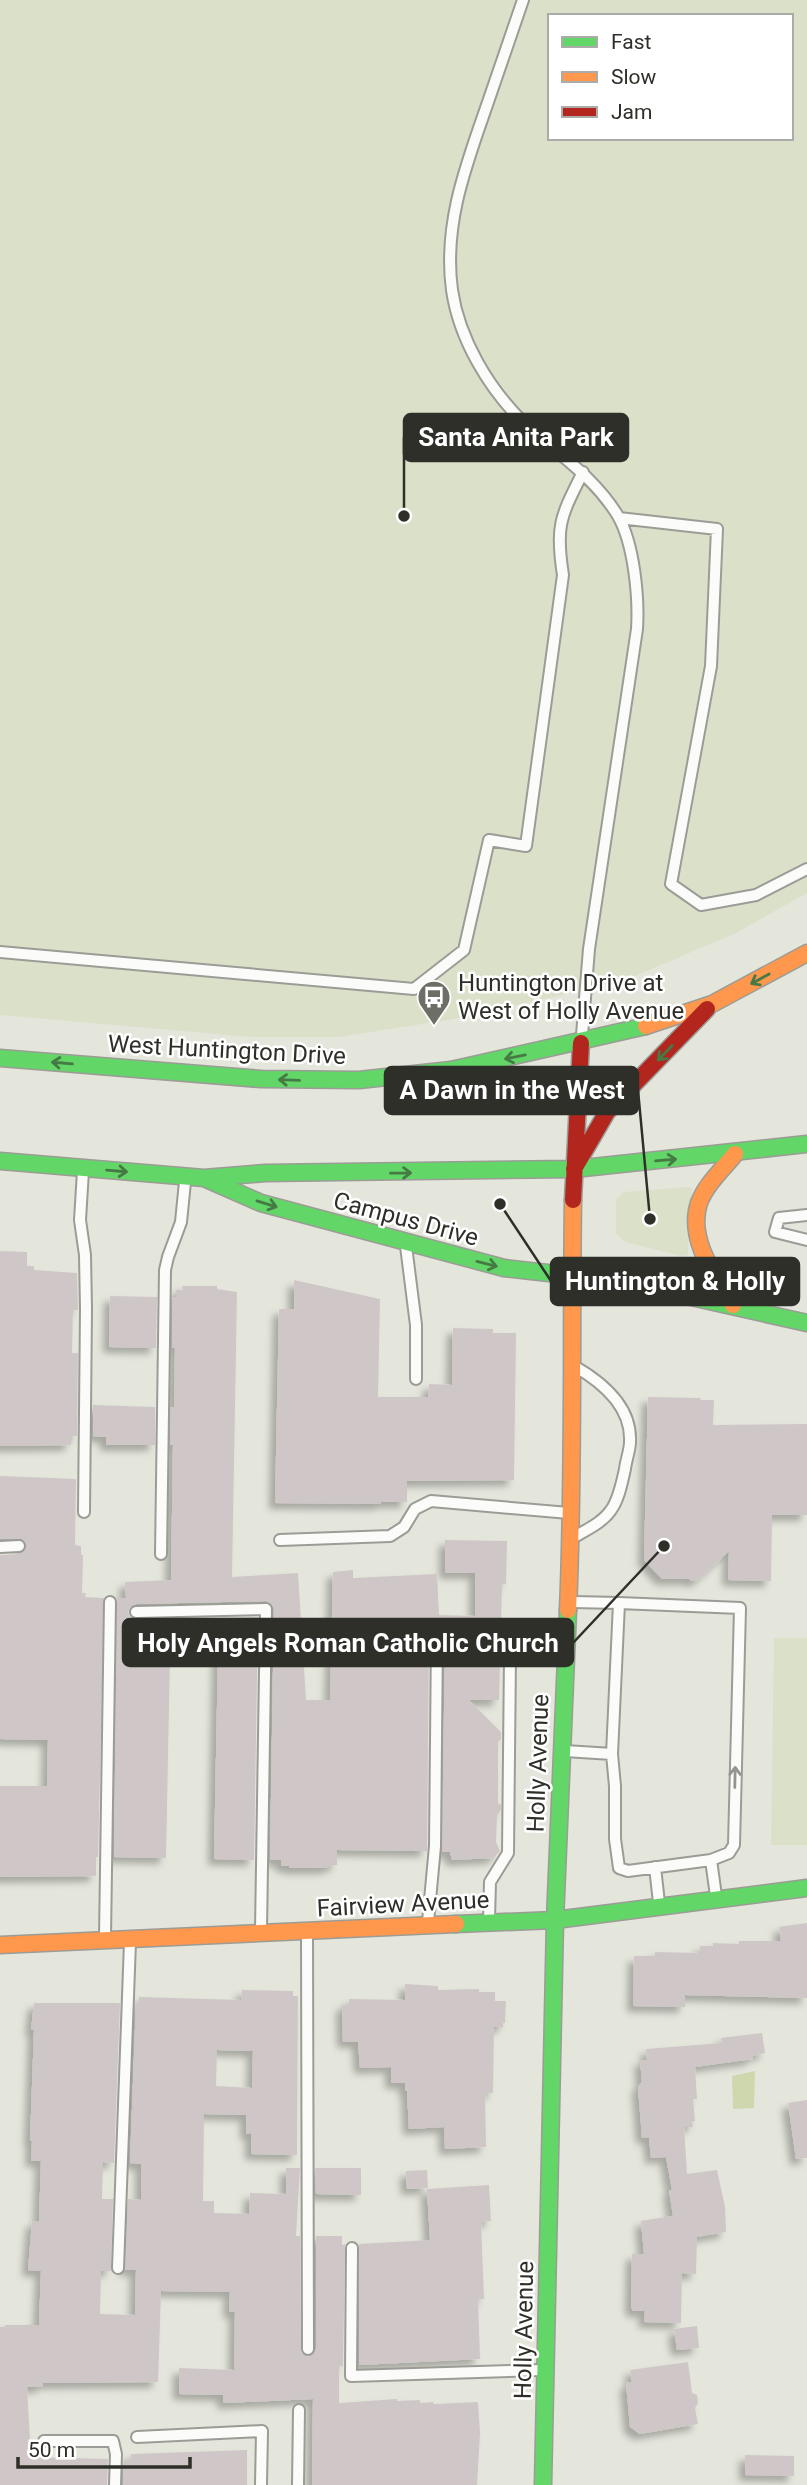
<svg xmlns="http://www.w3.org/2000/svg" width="807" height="2485" viewBox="0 0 807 2485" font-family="Roboto,sans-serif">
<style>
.green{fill:#dbe0c9;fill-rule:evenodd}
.water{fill:#cfd7af}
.building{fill:#cfc7c7;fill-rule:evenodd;filter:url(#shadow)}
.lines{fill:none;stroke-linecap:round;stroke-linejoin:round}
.lane-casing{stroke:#9b9c96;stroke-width:14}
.fast-casing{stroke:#9b9c96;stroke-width:19}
.slow-casing{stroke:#9b9c96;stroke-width:19}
.jam-casing{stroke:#9b9c96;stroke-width:19}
.lane{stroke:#fbfbfa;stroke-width:10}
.fast{stroke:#63d668;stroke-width:16}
.slow{stroke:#ff974d;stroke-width:16}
.jam{stroke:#b3261e;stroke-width:16}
.oneway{stroke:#457a45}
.oneway2{stroke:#949591}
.labels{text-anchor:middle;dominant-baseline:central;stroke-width:5;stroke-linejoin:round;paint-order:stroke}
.poi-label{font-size:24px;fill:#2d2f28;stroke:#fff;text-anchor:start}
.street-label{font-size:24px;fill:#2d2f28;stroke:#fff}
.leader{fill:none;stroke:#2d2f28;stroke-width:2.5}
.callout-dot{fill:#2d2f28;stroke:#fff;stroke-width:2.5}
.callout{fill:#2d2f28;stroke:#2d2f28;stroke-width:2.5}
.callout-label{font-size:26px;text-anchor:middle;font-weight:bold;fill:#fff}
</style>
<defs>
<filter id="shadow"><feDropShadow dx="-6" dy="6" stdDeviation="3.5" flood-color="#0004"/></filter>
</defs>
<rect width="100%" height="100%" fill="#e4e6dc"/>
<path class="green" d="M 0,0 L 807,0 L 807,893 L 736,933 L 621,982 L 454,1019 L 339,1037 L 250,1037 L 0,1015 ZM 550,16 L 791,16 L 791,138 L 550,138 Z
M 687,1187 L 692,1188 L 688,1255 L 681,1256 L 625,1242 L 616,1234 L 616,1199 L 624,1192 Z
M 774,1638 L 807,1638 L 807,1845 L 771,1845 Z"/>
<path class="water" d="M 755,2071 L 754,2108 L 733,2109 L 732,2076 Z"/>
<path class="building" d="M 0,1251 L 27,1252 L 27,1266 L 34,1266 L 34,1270 L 77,1273 L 78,1310 L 73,1310 L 72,1353 L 78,1353 L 77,1436 L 71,1436 L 71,1445 L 0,1446 Z
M 294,1280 L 380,1299 L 378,1397 L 428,1397 L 429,1384 L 452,1385 L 453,1328 L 493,1329 L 493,1333 L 516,1333 L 514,1480 L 407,1481 L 407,1502 L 381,1502 L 381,1504 L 275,1503 L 279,1309 L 294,1309 Z
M 182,1286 L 217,1286 L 217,1289 L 237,1292 L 232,1577 L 298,1573 L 306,1700 L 330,1700 L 333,1572 L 353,1570 L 353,1578 L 437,1574 L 439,1615 L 475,1616 L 475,1573 L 445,1573 L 445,1540 L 507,1541 L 506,1584 L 502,1584 L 499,1700 L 469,1700 L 501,1732 L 501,1739 L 498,1742 L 498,1803 L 501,1805 L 501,1810 L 497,1815 L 496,1842 L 500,1851 L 493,1858 L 452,1860 L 450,1852 L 442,1852 L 445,1638 L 441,1631 L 437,1630 L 370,1633 L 365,1635 L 362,1641 L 364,1646 L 370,1649 L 429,1646 L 427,1851 L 337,1850 L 337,1865 L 329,1866 L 329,1868 L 289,1868 L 289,1866 L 281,1866 L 281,1860 L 270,1860 L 274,1609 L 272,1605 L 266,1601 L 136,1604 L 131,1606 L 128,1612 L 130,1617 L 136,1620 L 258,1617 L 254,1860 L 214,1859 L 218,1655 L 170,1654 L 166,1858 L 114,1857 L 117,1598 L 126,1598 L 125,1582 L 171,1580 L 173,1445 L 170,1445 L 171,1407 L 174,1407 L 175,1348 L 172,1348 L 172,1297 L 176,1298 L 176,1290 L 183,1290 Z
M 110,1296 L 157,1297 L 156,1348 L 109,1347 Z
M 648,1397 L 701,1398 L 700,1400 L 714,1400 L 713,1425 L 807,1424 L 807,1515 L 772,1515 L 771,1581 L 728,1580 L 729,1551 L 698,1580 L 692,1581 L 689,1579 L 662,1579 L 644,1560 Z
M 93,1405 L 155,1407 L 155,1445 L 106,1445 L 106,1437 L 93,1436 Z
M 0,1476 L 76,1479 L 75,1545 L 81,1546 L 81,1555 L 83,1555 L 82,1593 L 86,1593 L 85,1597 L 104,1598 L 98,1857 L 96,1857 L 96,1876 L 0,1877 L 0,1786 L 47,1786 L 48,1740 L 0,1739 L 0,1555 L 20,1554 L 27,1546 L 22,1539 L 0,1539 Z
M 807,1923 L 807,1998 L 685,1995 L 685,2007 L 633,2006 L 634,1956 L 655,1956 L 655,1952 L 700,1953 L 700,1946 L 713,1946 L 713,1943 L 739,1944 L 739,1941 L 781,1941 L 779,1927 Z
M 405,1984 L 438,1986 L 438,1990 L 479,1989 L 479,1992 L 495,1992 L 495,2001 L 506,2001 L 505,2023 L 503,2023 L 503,2027 L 494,2027 L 493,2093 L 485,2093 L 486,2147 L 445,2149 L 444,2127 L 409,2129 L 407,2091 L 405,2091 L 405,2083 L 391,2083 L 391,2067 L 360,2068 L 358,2042 L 343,2042 L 342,2005 L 349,2004 L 349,1999 L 405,2000 Z
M 242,1990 L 293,1991 L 293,1996 L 298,1996 L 297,2155 L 251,2154 L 251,2133 L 246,2134 L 246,2115 L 204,2114 L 203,2201 L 214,2201 L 214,2213 L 249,2214 L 250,2193 L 286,2194 L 286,2168 L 300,2168 L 296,2236 L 300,2236 L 301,2352 L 309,2357 L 314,2353 L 316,2349 L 316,2236 L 342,2236 L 342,2245 L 345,2244 L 343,2366 L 339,2366 L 339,2403 L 397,2399 L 397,2401 L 420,2400 L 420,2403 L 433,2402 L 434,2404 L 478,2402 L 480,2433 L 477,2485 L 312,2485 L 313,2399 L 223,2403 L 223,2395 L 179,2394 L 179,2368 L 234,2370 L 235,2312 L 229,2312 L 230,2292 L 161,2291 L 158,2382 L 43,2383 L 43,2387 L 27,2387 L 31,2457 L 108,2459 L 107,2485 L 0,2485 L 0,2327 L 5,2327 L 5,2325 L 39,2325 L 41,2271 L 28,2270 L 32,2221 L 39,2222 L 41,2161 L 31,2161 L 32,2141 L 30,2141 L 34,2030 L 31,2030 L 34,2003 L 120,2003 L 114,2163 L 103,2162 L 102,2199 L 113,2199 L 111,2271 L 101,2271 L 100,2314 L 135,2315 L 136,2270 L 125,2270 L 128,2199 L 141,2200 L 141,2164 L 130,2163 L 136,2003 L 139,2004 L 139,1997 L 241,2000 ZM 217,2050 L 253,2051 L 252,2088 L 216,2086 Z
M 762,2033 L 765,2053 L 752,2056 L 753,2059 L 695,2067 L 697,2099 L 693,2099 L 695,2121 L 692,2122 L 693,2127 L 684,2127 L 687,2174 L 717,2170 L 725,2207 L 726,2232 L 697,2237 L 696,2274 L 682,2273 L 681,2323 L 644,2322 L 645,2311 L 633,2311 L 631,2307 L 632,2254 L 644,2254 L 641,2221 L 673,2216 L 669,2190 L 672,2190 L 666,2157 L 651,2158 L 649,2137 L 642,2138 L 638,2087 L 642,2082 L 640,2060 L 647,2060 L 646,2049 L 722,2043 L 721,2038 Z
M 807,2100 L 807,2158 L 796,2159 L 788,2103 Z
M 315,2168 L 361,2168 L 361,2195 L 316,2194 Z
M 427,2170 L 428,2188 L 407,2189 L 406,2171 Z
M 489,2185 L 491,2221 L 481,2222 L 484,2299 L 478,2299 L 480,2359 L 359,2365 L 359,2244 L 430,2240 L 427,2189 Z
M 697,2326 L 699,2348 L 677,2350 L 674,2329 Z
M 688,2362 L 692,2393 L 697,2395 L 698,2403 L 695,2408 L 698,2424 L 640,2434 L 630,2427 L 626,2383 L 632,2382 L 630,2370 Z
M 247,2450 L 247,2485 L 123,2485 L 124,2460 L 131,2460 L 131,2454 Z
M 745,2455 L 794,2456 L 794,2476 L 745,2475 Z"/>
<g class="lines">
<defs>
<path id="lane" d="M 523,0 C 511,35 499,70 487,105 C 466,165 443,225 452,290 C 459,339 489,389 524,423 C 557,454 594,476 618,516 C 634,544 639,597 637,629 L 589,949 L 582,1035
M 619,518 L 717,529 L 711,666 L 671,884 L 701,905 L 756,895 L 807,869
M 0,952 L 414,989 L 464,950 L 489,840 L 526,846 L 563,575 C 555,525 561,516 583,472
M 83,1171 L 80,1220 L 85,1255 L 86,1309 L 84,1512
M 807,1215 L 779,1218 L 775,1232 L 807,1240
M 406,1246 L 416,1325 L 416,1379
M 574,1366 C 602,1382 632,1406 630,1442 C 630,1450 626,1460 625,1469 C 622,1482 619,1499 611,1510 C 603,1522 588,1529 576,1536
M 280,1540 L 390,1536 L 404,1527 L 415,1509 L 431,1501 L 569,1513
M 0,1547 L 19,1546
M 161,1554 L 165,1270 L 168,1257 L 181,1222 L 185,1182
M 573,1602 L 619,1603 L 612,1754 L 615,1786 L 615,1839 L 619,1868 L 628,1871 L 711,1860 L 716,1896
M 619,1603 L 740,1608 L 734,1845 L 729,1853 L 711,1860
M 136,1612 L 266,1609 L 261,1930
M 370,1641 L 437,1638 L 435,1846 L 428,1922
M 565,1751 L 612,1754
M 655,1867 L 659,1903
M 489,1920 L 490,1882 L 508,1853 L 510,1656
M 307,1934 L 308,2349
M 105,1937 L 110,1602
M 352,2248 L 351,2376 L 542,2370
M 118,2268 L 130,1942
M 137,2437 L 262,2431 L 261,2485
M 44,2441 L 113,2441 L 116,2454 L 115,2485
M 298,2485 L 299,2410"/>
<path id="fast" d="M 0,1058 L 261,1079 L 359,1080 L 451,1070 L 646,1026
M 0,1161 L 204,1178 L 265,1173 L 574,1169 L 807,1144
M 204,1178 L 261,1203 L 504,1268 L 620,1281 L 807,1323
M 456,1924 L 555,1920 L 807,1888
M 543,2485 L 555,1920 L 568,1610"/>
<path id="slow" d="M 646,1026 L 712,1004 L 807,953
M 733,1305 C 715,1276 687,1239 699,1203 C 706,1184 723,1169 735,1154
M 568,1610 C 574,1473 571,1337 573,1200
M 0,1945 L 456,1924"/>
<path id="jam" d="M 574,1169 L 607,1112 L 707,1009
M 573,1200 L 581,1043"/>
</defs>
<use href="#lane" class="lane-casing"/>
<use href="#fast" class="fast-casing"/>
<use href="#slow" class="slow-casing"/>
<use href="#jam" class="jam-casing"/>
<use href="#lane" class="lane"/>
<use href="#fast" class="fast"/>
<use href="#slow" class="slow"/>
<use href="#jam" class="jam"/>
</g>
<defs><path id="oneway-shaft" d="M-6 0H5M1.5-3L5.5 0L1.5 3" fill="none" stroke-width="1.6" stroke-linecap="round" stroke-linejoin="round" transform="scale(1.75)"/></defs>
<g class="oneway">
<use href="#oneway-shaft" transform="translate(760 979) rotate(151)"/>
<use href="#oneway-shaft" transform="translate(665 1053) rotate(134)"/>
<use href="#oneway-shaft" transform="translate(515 1057) rotate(169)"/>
<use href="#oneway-shaft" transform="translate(62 1063) rotate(-175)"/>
<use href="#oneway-shaft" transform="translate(289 1080) rotate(-178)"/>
<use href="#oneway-shaft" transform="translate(666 1160) rotate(-5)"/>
<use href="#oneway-shaft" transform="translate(117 1171) rotate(5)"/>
<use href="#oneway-shaft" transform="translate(401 1173) rotate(-1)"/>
<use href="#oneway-shaft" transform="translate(267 1204) rotate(17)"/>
<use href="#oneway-shaft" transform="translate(487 1264) rotate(14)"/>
</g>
<use class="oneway2" href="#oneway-shaft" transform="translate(735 1777) rotate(-89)"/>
<defs>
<symbol id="bus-pin" viewBox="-11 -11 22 30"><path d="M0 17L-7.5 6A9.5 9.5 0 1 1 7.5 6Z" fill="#6d6f67" stroke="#fff"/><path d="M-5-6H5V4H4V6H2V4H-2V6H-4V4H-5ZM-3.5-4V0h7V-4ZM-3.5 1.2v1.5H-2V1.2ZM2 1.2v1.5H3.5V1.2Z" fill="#fff"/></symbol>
</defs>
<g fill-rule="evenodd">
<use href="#bus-pin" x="415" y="978" width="38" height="52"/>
</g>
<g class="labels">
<g class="poi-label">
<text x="458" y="983">Huntington Drive at<tspan x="458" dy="28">West of Holly Avenue</tspan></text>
</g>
<g class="street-label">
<text transform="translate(227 1050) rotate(3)">West Huntington Drive</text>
<text transform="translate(406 1219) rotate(15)">Campus Drive</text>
<text transform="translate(538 1763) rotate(-88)">Holly Avenue</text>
<text transform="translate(403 1904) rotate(-3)">Fairview Avenue</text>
<text transform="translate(524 2330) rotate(-89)">Holly Avenue</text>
</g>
</g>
<path class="leader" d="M404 516L404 437M650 1219L638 1090M500 1204L551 1281M664 1546L573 1643"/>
<g class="callout-dot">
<circle cx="404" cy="516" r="7"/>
<circle cx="650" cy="1219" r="7"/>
<circle cx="500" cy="1204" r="7"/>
<circle cx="664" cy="1546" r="7"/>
</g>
<g class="callout">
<rect x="404" y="414" width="224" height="47" rx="7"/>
<rect x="385" y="1067" width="253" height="47" rx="7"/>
<rect x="551" y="1258" width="248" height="47" rx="7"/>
<rect x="123" y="1619" width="450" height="47" rx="7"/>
</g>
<g class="callout-label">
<text x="516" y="446">Santa Anita Park</text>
<text x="512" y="1099">A Dawn in the West</text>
<text x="675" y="1290">Huntington &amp; Holly</text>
<text x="348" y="1652">Holy Angels Roman Catholic Church</text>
</g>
<rect x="548" y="14" width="245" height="126" fill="#ffffff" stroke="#abaca9" stroke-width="2"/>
<rect x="562" y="37" width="35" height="10" fill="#63d668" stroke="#abaca9" stroke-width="2"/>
<text x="611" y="49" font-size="21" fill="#2d2f28">Fast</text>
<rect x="562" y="72" width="35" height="10" fill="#ff974d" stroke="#abaca9" stroke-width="2"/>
<text x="611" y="84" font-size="21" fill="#2d2f28">Slow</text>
<rect x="562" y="107" width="35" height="10" fill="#b3261e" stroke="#abaca9" stroke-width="2"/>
<text x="611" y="119" font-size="21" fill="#2d2f28">Jam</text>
<path d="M18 2457v10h172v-10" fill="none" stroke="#2d2f28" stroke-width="3.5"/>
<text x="28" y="2457" font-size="21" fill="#2d2f28" stroke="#ffffff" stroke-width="5" paint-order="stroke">50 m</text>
</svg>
